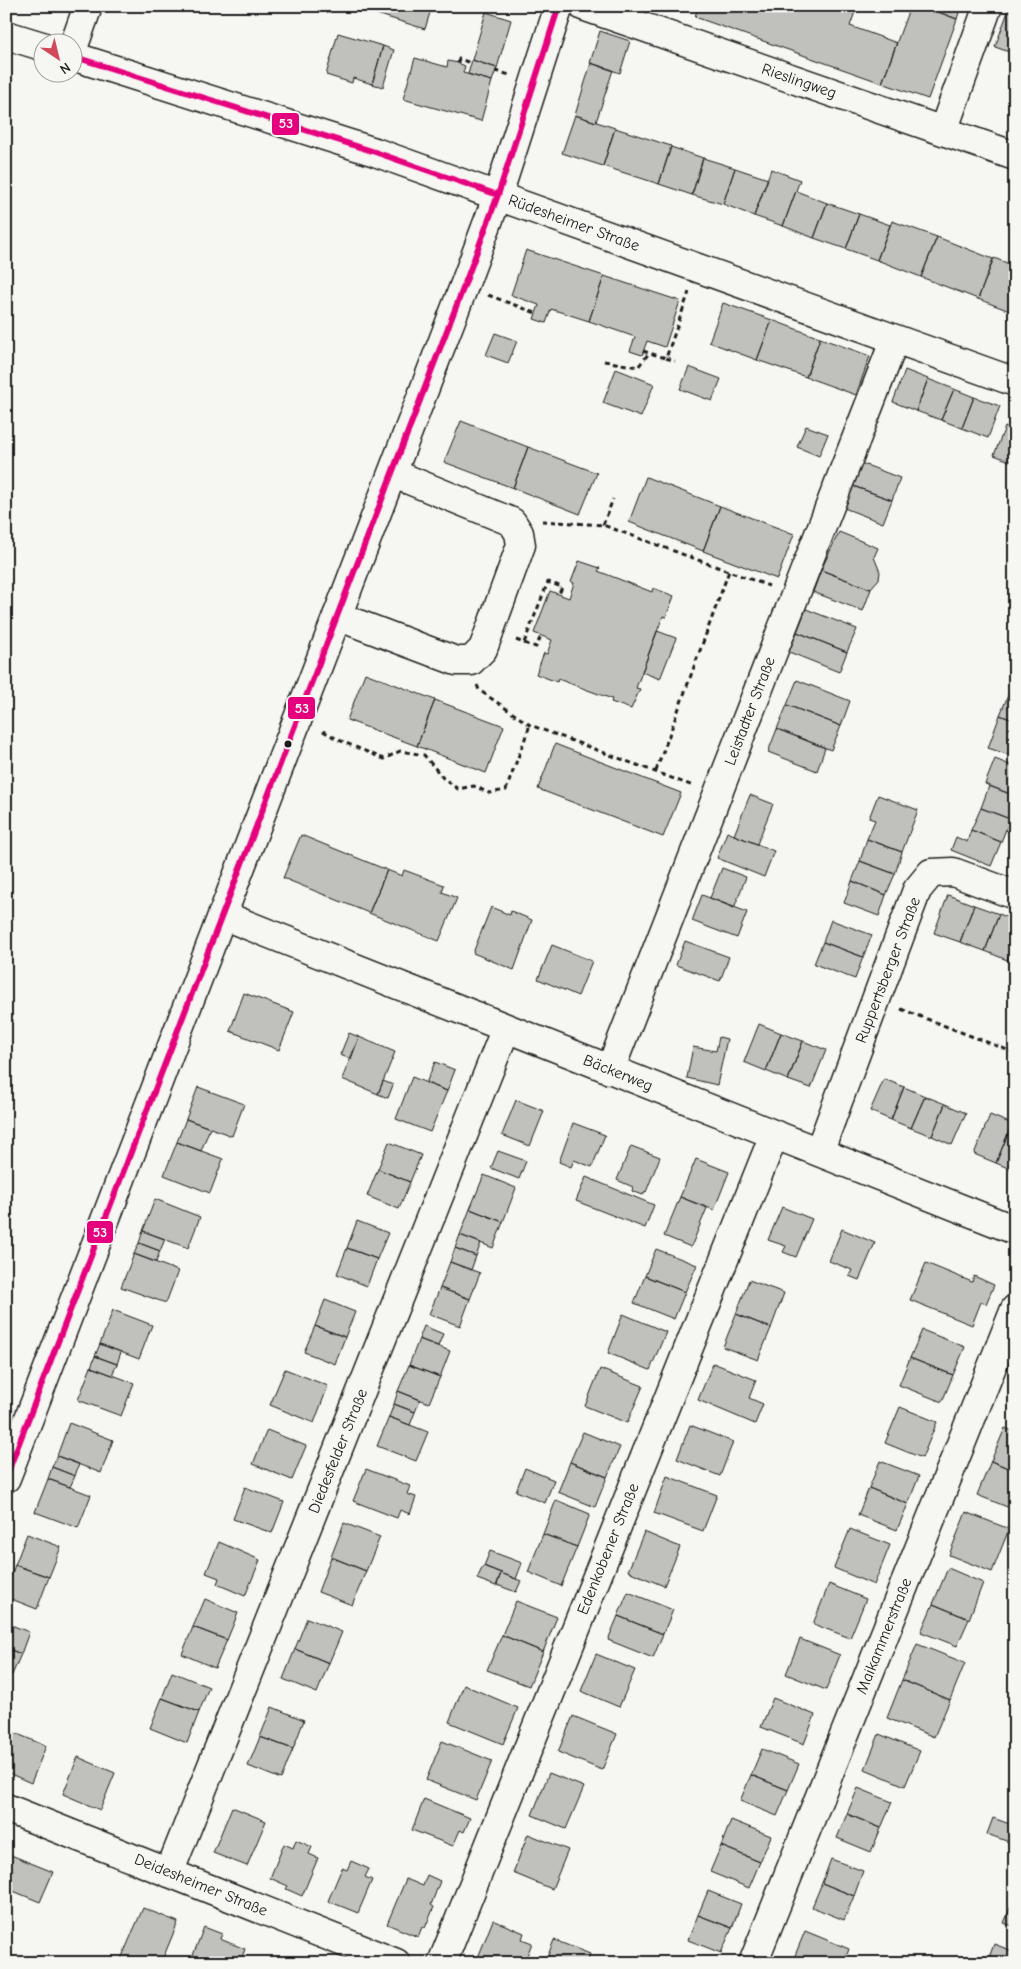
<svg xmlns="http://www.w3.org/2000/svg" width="1021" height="1969" viewBox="0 0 1021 1969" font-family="'Comic Neue',sans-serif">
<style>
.building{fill:#c0c0bd;stroke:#1c1c1c}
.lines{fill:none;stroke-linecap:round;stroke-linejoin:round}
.minor-casing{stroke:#1c1c1c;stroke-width:31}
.path{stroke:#1c1c1c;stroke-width:3;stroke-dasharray:5 4;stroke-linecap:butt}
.minor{stroke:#f6f6f2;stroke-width:28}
.bus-1-casing{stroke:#f6f6f2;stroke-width:10}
.bus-1{stroke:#e5007d;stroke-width:6}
.bus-dot{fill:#1c1c1c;stroke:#f6f6f2;stroke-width:2}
.labels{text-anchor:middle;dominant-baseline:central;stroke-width:4;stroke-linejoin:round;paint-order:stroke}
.street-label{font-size:16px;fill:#1c1c1c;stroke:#f6f6f2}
.line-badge{stroke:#f6f6f2;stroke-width:2}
.badge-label{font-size:14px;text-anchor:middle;font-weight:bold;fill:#fff}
</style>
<rect width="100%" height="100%" fill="#f6f6f2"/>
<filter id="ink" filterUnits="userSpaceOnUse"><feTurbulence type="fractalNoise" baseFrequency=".02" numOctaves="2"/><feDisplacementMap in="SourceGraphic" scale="10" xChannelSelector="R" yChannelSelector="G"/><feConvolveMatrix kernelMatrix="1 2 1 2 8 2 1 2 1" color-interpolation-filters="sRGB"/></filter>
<g filter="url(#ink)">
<path class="building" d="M 351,6 L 432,6 L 425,29 Z
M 698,6 L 790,6 L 804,11 L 805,6 L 857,6 L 850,26 L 897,43 L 882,83 L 695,17 Z
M 910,6 L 922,6 L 957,19 L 928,99 L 882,83 Z
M 922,6 L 961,6 L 957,19 Z
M 1010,6 L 1015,6 L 1015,54 L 995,47 Z
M 486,12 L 511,20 L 497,68 L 472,60 Z
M 600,31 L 630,41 L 620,73 L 590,63 Z
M 338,33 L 383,46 L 372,84 L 353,78 L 352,83 L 326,75 Z
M 383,46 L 394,50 L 383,87 L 372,84 Z
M 415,58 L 447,67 L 448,61 L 458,63 L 465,66 L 463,73 L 492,81 L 481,121 L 403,99 Z
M 472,60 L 497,68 L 492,81 L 468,74 Z
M 591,63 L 613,70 L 596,122 L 575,115 Z
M 575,115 L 615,128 L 603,166 L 562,153 Z
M 615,128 L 671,146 L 659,184 L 603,166 Z
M 671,147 L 703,158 L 692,195 L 659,184 Z
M 703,158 L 735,168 L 723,204 L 692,195 Z
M 735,168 L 768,179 L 754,216 L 723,204 Z
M 771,169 L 800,180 L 783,226 L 754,216 Z
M 796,191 L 827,203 L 814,238 L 783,226 Z
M 827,203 L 859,214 L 846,249 L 814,238 Z
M 859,214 L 890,225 L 877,260 L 846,249 Z
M 892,221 L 937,237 L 921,277 L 877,260 Z
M 937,237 L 993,259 L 978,299 L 921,277 Z
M 526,250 L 604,276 L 589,321 L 551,309 L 546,323 L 534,319 L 539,305 L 511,295 Z
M 994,258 L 1015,266 L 1015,313 L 978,299 Z
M 604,276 L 680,301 L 665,347 L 647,341 L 642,355 L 630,351 L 635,337 L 589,321 Z
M 723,303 L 772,320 L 757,360 L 709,342 Z
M 772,320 L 820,338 L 806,377 L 757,360 Z
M 495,333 L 517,341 L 508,363 L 486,355 Z
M 820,338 L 870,356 L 856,395 L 806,377 Z
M 689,367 L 721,379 L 712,401 L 680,389 Z
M 616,369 L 654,384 L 641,417 L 603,403 Z
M 905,370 L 928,379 L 916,411 L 893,402 Z
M 928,379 L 954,389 L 941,420 L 916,411 Z
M 954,389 L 974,397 L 962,428 L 941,420 Z
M 974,397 L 1000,406 L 988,438 L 962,428 Z
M 461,421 L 528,447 L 513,488 L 444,462 Z
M 806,426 L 828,434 L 819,456 L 797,447 Z
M 1005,427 L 1015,430 L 1015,463 L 994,455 Z
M 528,447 L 597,473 L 580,514 L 513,488 Z
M 861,463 L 900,478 L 892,500 L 853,486 Z
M 646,477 L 720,506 L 703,551 L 629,522 Z
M 853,486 L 892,500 L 883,523 L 844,508 Z
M 720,506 L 794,534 L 777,579 L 703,551 Z
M 839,532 L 878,548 L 874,557 L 880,572 L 879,579 L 870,589 L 821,570 Z
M 579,561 L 600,568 L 598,571 L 652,592 L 653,588 L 674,596 L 666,617 L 663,616 L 636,688 L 640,689 L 631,709 L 611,702 L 612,699 L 558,679 L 557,682 L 536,674 L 544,653 L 547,654 L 552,640 L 534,633 L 550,591 L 569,598 L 574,583 L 571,582 Z
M 821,570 L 871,589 L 863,611 L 813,592 Z
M 806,609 L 857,629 L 847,652 L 797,632 Z
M 657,631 L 676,638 L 660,679 L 642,672 Z
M 797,632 L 847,652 L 839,672 L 789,652 Z
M 365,673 L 435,700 L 417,746 L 347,720 Z
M 797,680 L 850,701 L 841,726 L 787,705 Z
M 1013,683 L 1015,684 L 1015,721 L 1000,715 Z
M 435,700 L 504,726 L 486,773 L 417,746 Z
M 787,705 L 841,726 L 831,750 L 777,729 Z
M 1000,715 L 1015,721 L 1015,757 L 988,748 Z
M 777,729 L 825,748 L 817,771 L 768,752 Z
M 555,744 L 681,793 L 663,837 L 538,789 Z
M 995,759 L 1015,767 L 1015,796 L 985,784 Z
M 989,786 L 1015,796 L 1015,807 L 1010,819 L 981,808 Z
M 750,795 L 773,804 L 757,844 L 734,835 Z
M 878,795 L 918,810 L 902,852 L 867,839 L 875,820 L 869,818 Z
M 981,808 L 1010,819 L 1001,842 L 971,830 Z
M 971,830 L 1001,842 L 991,866 L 951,850 L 956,837 L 967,842 Z
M 727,832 L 774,851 L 764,877 L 717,858 Z
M 301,835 L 387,870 L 369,913 L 283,878 Z
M 867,839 L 902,852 L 895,874 L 860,861 Z
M 860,861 L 895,874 L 886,895 L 852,881 Z
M 722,868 L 746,877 L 734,908 L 710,898 Z
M 387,870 L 402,876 L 404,870 L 444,885 L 442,892 L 457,898 L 439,941 L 369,913 Z
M 852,881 L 886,895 L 879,916 L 844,903 Z
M 702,895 L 747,912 L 737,938 L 692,921 Z
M 948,895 L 974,905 L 960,942 L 934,933 Z
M 974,905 L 999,914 L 985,951 L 960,942 Z
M 491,907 L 510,915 L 511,911 L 532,920 L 514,970 L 473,953 Z
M 999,914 L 1015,920 L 1015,939 L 1007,960 L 985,951 Z
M 831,920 L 872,935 L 863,957 L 823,942 Z
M 1015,939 L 1015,963 L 1007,960 Z
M 685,941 L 729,957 L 720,981 L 676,965 Z
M 823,942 L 863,957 L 855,979 L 814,964 Z
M 552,945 L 592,961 L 578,996 L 538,979 Z
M 244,993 L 294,1012 L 279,1050 L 230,1031 Z
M 759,1024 L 781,1033 L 766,1071 L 744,1062 Z
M 349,1033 L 359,1037 L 351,1059 L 340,1055 Z
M 781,1033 L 803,1041 L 788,1080 L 766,1071 Z
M 359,1037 L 395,1052 L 378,1094 L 342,1079 Z
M 719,1037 L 727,1039 L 717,1085 L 687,1078 L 693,1047 L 716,1051 Z
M 803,1041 L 826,1050 L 811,1088 L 788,1080 Z
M 435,1062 L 455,1070 L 447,1091 L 426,1083 Z
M 412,1077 L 447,1091 L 430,1132 L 396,1119 Z
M 884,1079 L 904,1087 L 891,1120 L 870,1111 Z
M 383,1081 L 393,1085 L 388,1098 L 378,1094 Z
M 198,1087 L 244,1104 L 232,1136 L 186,1119 Z
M 904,1087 L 925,1096 L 911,1128 L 891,1120 Z
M 925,1096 L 945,1104 L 932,1136 L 911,1128 Z
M 516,1100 L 544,1111 L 530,1146 L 502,1135 Z
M 945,1104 L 966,1113 L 952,1145 L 932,1136 Z
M 990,1115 L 1012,1124 L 996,1163 L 974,1154 Z
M 186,1119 L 210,1128 L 201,1151 L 177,1142 Z
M 573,1123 L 605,1135 L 592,1167 L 574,1160 L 571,1167 L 559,1162 Z
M 1012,1124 L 1015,1125 L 1015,1171 L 996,1163 Z
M 177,1142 L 223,1159 L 210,1193 L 164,1175 Z
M 389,1142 L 421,1155 L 410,1182 L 378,1169 Z
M 631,1146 L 660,1157 L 646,1192 L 645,1191 L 643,1195 L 632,1191 L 633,1187 L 617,1180 Z
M 498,1151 L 526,1161 L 519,1179 L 491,1168 Z
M 696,1159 L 729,1172 L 714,1210 L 680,1197 Z
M 378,1169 L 410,1182 L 399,1209 L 367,1196 Z
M 484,1175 L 516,1188 L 503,1222 L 470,1209 Z
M 586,1177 L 654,1205 L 645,1228 L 576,1201 Z
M 680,1197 L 707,1208 L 691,1247 L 664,1236 Z
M 155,1199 L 200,1217 L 188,1248 L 143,1231 Z
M 782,1207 L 812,1219 L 796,1257 L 783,1252 L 786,1246 L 768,1240 Z
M 470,1209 L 503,1222 L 493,1248 L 460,1235 Z
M 357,1221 L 388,1233 L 377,1259 L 347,1248 Z
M 842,1229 L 875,1243 L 859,1280 L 849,1276 L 852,1270 L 829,1261 Z
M 143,1231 L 165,1239 L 160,1251 L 139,1243 Z
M 460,1235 L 481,1243 L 476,1256 L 455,1248 Z
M 139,1243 L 160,1251 L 156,1262 L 134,1254 Z
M 347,1248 L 377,1259 L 367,1286 L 337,1274 Z
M 455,1248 L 476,1256 L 471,1270 L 450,1262 Z
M 656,1249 L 697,1265 L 685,1292 L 645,1276 Z
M 134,1254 L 178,1271 L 166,1303 L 121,1287 Z
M 450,1262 L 480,1273 L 470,1299 L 440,1288 Z
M 926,1263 L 972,1282 L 974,1276 L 994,1285 L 986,1304 L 981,1302 L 972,1325 L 910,1300 Z
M 645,1276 L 685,1292 L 674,1319 L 634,1303 Z
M 749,1280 L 784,1293 L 771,1328 L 736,1314 Z
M 440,1288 L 470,1299 L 460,1326 L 429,1314 Z
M 325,1300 L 355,1312 L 345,1337 L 315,1326 Z
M 113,1310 L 152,1325 L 139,1359 L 100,1344 Z
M 623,1314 L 666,1332 L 650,1370 L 608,1353 Z
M 736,1314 L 771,1328 L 758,1360 L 723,1347 Z
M 315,1326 L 345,1337 L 335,1364 L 304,1352 Z
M 424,1326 L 443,1334 L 438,1346 L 419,1339 Z
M 922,1330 L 965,1347 L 953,1375 L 910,1358 Z
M 419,1339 L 450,1351 L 440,1377 L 409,1365 Z
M 100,1344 L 121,1352 L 117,1364 L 95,1356 Z
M 95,1356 L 117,1364 L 112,1375 L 91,1367 Z
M 910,1358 L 953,1375 L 942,1402 L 899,1385 Z
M 713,1363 L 756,1380 L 749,1398 L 763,1404 L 755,1424 L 698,1400 Z
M 409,1365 L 440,1377 L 429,1403 L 398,1391 Z
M 91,1367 L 134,1383 L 121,1416 L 78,1400 Z
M 285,1369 L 328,1386 L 314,1423 L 270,1405 Z
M 600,1369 L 643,1386 L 627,1423 L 585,1406 Z
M 398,1391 L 420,1400 L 415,1412 L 394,1404 Z
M 394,1404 L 415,1412 L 410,1425 L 389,1417 Z
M 900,1407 L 937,1422 L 922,1458 L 885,1443 Z
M 389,1417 L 428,1432 L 416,1461 L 377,1446 Z
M 69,1423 L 113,1440 L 101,1473 L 57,1456 Z
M 690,1425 L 733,1442 L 720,1476 L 677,1459 Z
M 1005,1428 L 1015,1432 L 1015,1471 L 991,1461 Z
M 267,1430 L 306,1446 L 292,1480 L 253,1464 Z
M 583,1432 L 620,1447 L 607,1477 L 570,1462 Z
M 57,1456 L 79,1464 L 75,1476 L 52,1467 Z
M 880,1461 L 919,1476 L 908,1504 L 869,1488 Z
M 991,1461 L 1015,1471 L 1015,1510 L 977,1495 Z
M 570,1462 L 607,1477 L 595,1507 L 558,1492 Z
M 52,1467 L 75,1476 L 70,1487 L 48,1479 Z
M 525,1468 L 554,1480 L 545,1503 L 516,1491 Z
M 366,1469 L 410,1486 L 407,1494 L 416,1497 L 410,1514 L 400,1510 L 397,1518 L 353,1501 Z
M 667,1476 L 717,1495 L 703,1531 L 654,1513 Z
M 48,1479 L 91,1495 L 78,1528 L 35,1512 Z
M 245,1487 L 284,1502 L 272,1533 L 233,1519 Z
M 869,1488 L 908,1504 L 897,1530 L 858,1515 Z
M 556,1500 L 590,1514 L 577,1547 L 543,1534 Z
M 966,1512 L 1009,1529 L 992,1572 L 949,1555 Z
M 344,1523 L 380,1537 L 366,1571 L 331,1557 Z
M 850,1529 L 890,1545 L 874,1585 L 834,1568 Z
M 644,1532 L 680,1547 L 664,1586 L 628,1571 Z
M 27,1534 L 61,1547 L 49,1577 L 15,1565 Z
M 543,1534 L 577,1547 L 561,1586 L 528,1572 Z
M 219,1542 L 260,1560 L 245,1596 L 217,1584 L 219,1578 L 206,1573 Z
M 490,1551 L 522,1563 L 516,1579 L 484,1566 Z
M 331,1557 L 366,1571 L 352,1605 L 318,1592 Z
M 15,1565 L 49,1577 L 37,1609 L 6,1597 L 6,1589 Z
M 483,1566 L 501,1573 L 496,1586 L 477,1579 Z
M 948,1568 L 983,1583 L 969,1619 L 933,1604 Z
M 501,1573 L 521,1581 L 516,1592 L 497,1585 Z
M 829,1584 L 866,1599 L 850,1638 L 813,1624 Z
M 628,1592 L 673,1610 L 663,1634 L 618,1616 Z
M 205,1599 L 238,1613 L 227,1640 L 193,1627 Z
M 516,1601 L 557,1617 L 543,1652 L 502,1635 Z
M 933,1604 L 969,1619 L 957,1646 L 921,1632 Z
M 618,1616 L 663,1634 L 653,1658 L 608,1640 Z
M 307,1618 L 342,1632 L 329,1663 L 295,1649 Z
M 6,1623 L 29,1632 L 21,1654 L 6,1648 Z
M 193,1627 L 227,1640 L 215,1668 L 182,1654 Z
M 502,1635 L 543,1652 L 529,1686 L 487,1670 Z
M 800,1639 L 840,1655 L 826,1690 L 786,1674 Z
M 917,1644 L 965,1663 L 950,1700 L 902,1680 Z
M 6,1648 L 21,1654 L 12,1675 L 6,1673 Z
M 295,1649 L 329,1663 L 317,1693 L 283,1679 Z
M 596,1654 L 635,1670 L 619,1707 L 581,1691 Z
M 172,1672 L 209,1687 L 199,1712 L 162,1698 Z
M 902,1680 L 950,1700 L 934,1737 L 887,1718 Z
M 464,1685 L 518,1708 L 503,1744 L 449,1722 Z
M 162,1698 L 199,1712 L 187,1743 L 150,1728 Z
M 773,1698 L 815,1715 L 804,1744 L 761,1727 Z
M 272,1707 L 304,1720 L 293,1749 L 260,1737 Z
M 573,1716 L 617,1734 L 602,1770 L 558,1752 Z
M 8,1730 L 46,1746 L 31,1783 L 6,1772 L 6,1735 Z
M 879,1734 L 920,1751 L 905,1786 L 865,1769 Z
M 260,1737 L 293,1749 L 281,1779 L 248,1766 Z
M 442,1741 L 492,1761 L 476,1800 L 426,1780 Z
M 762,1749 L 799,1764 L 788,1790 L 751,1775 Z
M 78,1757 L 115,1773 L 100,1810 L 63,1794 Z
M 549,1773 L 584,1787 L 566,1829 L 532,1815 Z
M 751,1775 L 788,1790 L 777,1816 L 740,1801 Z
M 858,1788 L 892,1802 L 881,1828 L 847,1814 Z
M 424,1799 L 470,1818 L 464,1832 L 460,1830 L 453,1846 L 412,1830 Z
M 232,1807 L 266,1821 L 247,1866 L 213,1853 Z
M 847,1814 L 881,1828 L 871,1852 L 837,1838 Z
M 993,1818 L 1015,1826 L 1012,1843 L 987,1834 Z
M 731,1820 L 771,1836 L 760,1862 L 721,1846 Z
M 528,1834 L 568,1850 L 552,1889 L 513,1873 Z
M 296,1840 L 312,1847 L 309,1854 L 318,1858 L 302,1896 L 286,1889 L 288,1886 L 270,1878 L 284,1844 L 293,1848 Z
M 721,1846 L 760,1862 L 749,1888 L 710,1872 Z
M 6,1853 L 53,1872 L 40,1902 L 13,1891 L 6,1907 Z
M 831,1859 L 863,1871 L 854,1896 L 822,1883 Z
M 351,1861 L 369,1869 L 365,1877 L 372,1880 L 358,1913 L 328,1901 L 342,1868 L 347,1870 Z
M 427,1875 L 440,1881 L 431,1905 L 434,1907 L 425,1928 L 422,1927 L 418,1937 L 387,1924 L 406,1879 L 423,1886 Z
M 822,1883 L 854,1896 L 844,1920 L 812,1907 Z
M 708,1891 L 741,1904 L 732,1928 L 698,1915 Z
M 1015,1896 L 1015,1927 L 1004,1923 Z
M 143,1908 L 178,1922 L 161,1963 L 129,1963 L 121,1959 Z
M 698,1915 L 732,1928 L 721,1953 L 688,1940 Z
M 493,1920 L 524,1933 L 522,1939 L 532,1943 L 524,1963 L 483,1963 L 477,1960 Z
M 204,1927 L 222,1934 L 220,1939 L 245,1949 L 240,1963 L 190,1963 Z
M 805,1931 L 849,1949 L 844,1963 L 805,1963 L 794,1958 Z
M 554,1940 L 590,1954 L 587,1963 L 545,1963 Z
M 994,1944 L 1015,1952 L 1015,1963 L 987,1963 Z"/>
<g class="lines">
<defs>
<path id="minor" d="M 583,6 L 1015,156
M 6,35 L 42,46
M 72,51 L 88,6
M 72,56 L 375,152 L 1015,382
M 943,131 L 988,6
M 337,616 L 456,661 L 471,661 L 483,649 L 521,545 L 519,533 L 512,522 L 392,473
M 222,915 L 1015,1230
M 610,1070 L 890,352
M 819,1152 L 917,890 L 931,873 L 953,872 L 1015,895
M 6,1478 L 464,286 L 498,195 L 559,6
M 6,1808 L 396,1963
M 169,1873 L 506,1028
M 442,1963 L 774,1135
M 753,1963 L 1015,1309"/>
</defs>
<use href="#minor" class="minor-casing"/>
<path class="path" d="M 458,63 L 459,59 L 471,63
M 495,71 L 510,75
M 488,295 L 536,313
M 643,351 L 666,358 L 689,292
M 666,358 L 675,361
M 604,361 L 638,367 L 649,353
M 542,521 L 603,525 L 769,586
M 603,525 L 613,499
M 516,640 L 524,643 L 548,582 L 562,587 L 559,594
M 524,643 L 536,647 L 541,636
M 477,685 L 479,690 L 530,725 L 693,786
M 323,731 L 339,740 L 384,759 L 400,751 L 424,755 L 443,778 L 458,789 L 474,786 L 489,793 L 506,790 L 530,725
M 656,771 L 729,571
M 901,1009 L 1015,1053"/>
<use href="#minor" class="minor"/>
<defs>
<path id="bus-1" d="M 72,56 L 375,152 L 498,195
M 6,1477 L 464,286 L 498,195 L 559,6"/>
</defs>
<use href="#bus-1" class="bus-1-casing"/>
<use href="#bus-1" class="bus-1"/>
</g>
</g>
<circle class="bus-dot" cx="288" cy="744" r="4.5"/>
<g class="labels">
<g class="street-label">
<text transform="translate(799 81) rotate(19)">Rieslingweg</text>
<text transform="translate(574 223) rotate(20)">Rüdesheimer Straße</text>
<text transform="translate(750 711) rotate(-69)">Leistadter Straße</text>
<text transform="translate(888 970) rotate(-69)">Ruppertsberger Straße</text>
<text transform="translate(618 1073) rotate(22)">Bäckerweg</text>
<text transform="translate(338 1451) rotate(-68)">Diedesfelder Straße</text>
<text transform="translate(608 1549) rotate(-68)">Edenkobener Straße</text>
<text transform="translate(884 1636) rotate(-68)">Maikammerstraße</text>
<text transform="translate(201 1885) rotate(22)">Deidesheimer Straße</text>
</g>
</g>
<g class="line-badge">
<rect x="271" y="112" width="29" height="24" rx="5" fill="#e5007d"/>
<rect x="287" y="696" width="29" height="24" rx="5" fill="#e5007d"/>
<rect x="86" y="1220" width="28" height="24" rx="5" fill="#e5007d"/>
</g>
<g class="badge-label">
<text x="286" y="128">53</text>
<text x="302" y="713">53</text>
<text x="100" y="1237">53</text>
</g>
<rect width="1021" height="1969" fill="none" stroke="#f6f6f2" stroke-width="25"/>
<rect x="12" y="12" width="996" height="1944" fill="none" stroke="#1c1c1c" stroke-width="2" filter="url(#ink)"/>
<g transform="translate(58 58) rotate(145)"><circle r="24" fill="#f6f6f2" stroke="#9f9f9c"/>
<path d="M0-4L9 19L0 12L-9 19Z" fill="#d1495b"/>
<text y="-8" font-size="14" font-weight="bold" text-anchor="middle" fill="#1c1c1c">N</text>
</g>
</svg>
